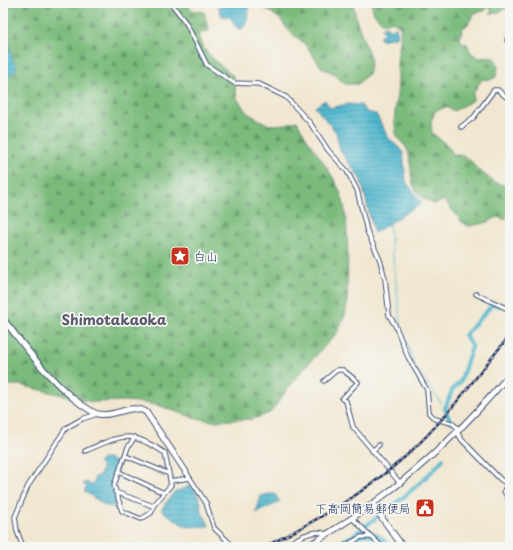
<svg xmlns="http://www.w3.org/2000/svg" width="513" height="550" viewBox="0 0 513 550" font-family="'Playpen Sans','Klee One',sans-serif">
<style>
.forest{fill:url(#forest-firs);stroke:#4a756d}
.water{fill:url(#water-rules);stroke:#357396}
.lines{fill:none;stroke-linecap:round;stroke-linejoin:round}
.stream{stroke:#4fb7cd;stroke-width:1}
.canal{stroke:#4fb7cd;stroke-width:4}
.river{stroke:#4fb7cd;stroke-width:7}
.street-casing{stroke:#3b4b6f;stroke-width:5.5}
.secondary-casing{stroke:#3b4b6f;stroke-width:7}
.street{stroke:#fff;stroke-width:3.5}
.secondary{stroke:#fff;stroke-width:5}
.rail-casing{stroke:#1b2f5e;stroke-width:2.5}
.rail{stroke:#f6f6f2;stroke-width:1;stroke-dasharray:3;stroke-linecap:butt}
.labels{text-anchor:middle;dominant-baseline:central;stroke-width:3.5;stroke-linejoin:round;paint-order:stroke}
.poi-label{font-size:12px;fill:#1b2f5e;stroke:#f6f6f2;text-anchor:start}
.quarter-label{font-size:14px;font-weight:bold;fill:#5a586e;stroke:#f6f6f2}
</style>
<defs>
<pattern id="forest-firs" width="22" height="20" patternUnits="userSpaceOnUse"><rect width="22" height="20" fill="#7abb7c"/><path d="M5 1l3.5 6h-7zM16 11l3.5 6h-7z" fill="#639869"/></pattern>
<pattern id="water-rules" width="6" height="5" patternUnits="userSpaceOnUse"><rect width="6" height="5" fill="#4fb7cd"/><path d="M0 2.5h6" fill="none" stroke="#4195aa"/></pattern>
</defs>
<rect width="100%" height="100%" fill="#f6f6f2"/>
<filter id="ink" filterUnits="userSpaceOnUse"><feTurbulence type="fractalNoise" baseFrequency=".025" numOctaves="2"/><feDisplacementMap in="SourceGraphic" scale="8" xChannelSelector="R" yChannelSelector="G"/><feConvolveMatrix kernelMatrix="1 2 1 2 8 2 1 2 1" color-interpolation-filters="sRGB"/></filter>
<filter id="wash" filterUnits="userSpaceOnUse"><feTurbulence type="fractalNoise" baseFrequency=".012" numOctaves="4" result="noise"/><feDisplacementMap in="SourceGraphic" scale="16" xChannelSelector="R" yChannelSelector="G"/><feGaussianBlur stdDeviation="0.9" result="paint"/><feColorMatrix in="noise" values="0 0 0 0 0 0 0 0 0 0 0 0 0 0 0 0 0 1.4 0 .05"/><feComposite in="paint" operator="in"/></filter>
<g filter="url(#wash)">
<rect width="100%" height="100%" fill="#f1e7d0"/>
<path class="forest" d="M 3,3 L 187,3 L 191,10 L 204,12 L 209,31 L 203,31 L 198,36 C 203,53 219,64 233,76 L 237,98 L 247,113 L 269,125 L 286,124 L 297,121 C 309,146 330,167 340,192 C 351,216 347,277 347,305 L 345,315 L 337,333 L 299,374 L 270,413 L 253,419 L 213,421 L 195,418 L 160,406 L 140,402 L 125,401 L 92,402 L 20,385 L 3,385 Z
M 247,3 L 353,3 L 357,22 L 371,60 L 368,74 L 358,84 L 345,84 L 333,73 L 322,68 L 304,43 L 289,31 L 281,20 L 268,10 Z
M 371,3 L 510,3 L 510,6 L 497,13 L 491,14 L 491,5 L 484,11 L 474,13 L 468,24 L 462,29 L 460,41 L 467,44 L 471,53 L 479,58 L 493,57 C 500,63 498,69 496,77 L 490,80 L 482,79 L 473,93 L 473,100 L 454,111 L 446,107 L 435,111 L 431,122 L 432,133 L 448,146 L 454,155 L 460,155 L 469,159 L 477,169 L 494,182 L 510,187 L 510,207 L 505,220 L 498,217 L 485,223 L 469,226 L 462,222 L 444,200 L 434,204 C 405,192 414,173 408,151 C 406,145 399,141 397,136 C 391,119 399,93 398,75 C 398,71 396,67 397,63 C 398,50 402,40 400,27 L 393,21 L 384,24 L 374,14 Z"/>
<path class="water" d="M 224,3 L 240,3 L 243,6 L 249,7 C 248,15 248,26 240,30 L 235,26 L 230,17 L 222,16 L 218,7 Z
M 385,26 L 391,30 L 396,27 L 398,36 L 382,40 L 379,36 L 385,33 L 381,29 Z
M 9,44 L 12,58 L 17,67 L 14,73 L 6,77 L 3,74 L 3,52 Z
M 325,100 L 330,108 L 348,104 L 361,105 L 366,112 L 376,114 L 388,137 L 403,152 L 406,182 L 422,203 L 374,233 L 361,180 L 340,150 L 336,132 L 315,107 Z
M 102,459 L 110,459 L 120,465 C 108,477 115,493 117,507 L 106,506 L 84,491 L 87,487 L 83,484 L 86,482 L 92,485 L 95,481 L 94,478 L 101,474 L 102,467 L 98,463 Z
M 190,486 L 196,491 L 201,503 C 198,512 207,517 209,526 L 186,527 L 161,510 L 174,492 Z
M 268,494 L 275,494 L 280,502 L 256,513 L 261,496 Z"/>
<g class="lines">
<path class="stream" d="M 389,224 L 401,326 L 416,368
M 418,370 L 445,409"/>
<path class="canal" d="M 451,422 L 445,409 L 452,390 L 460,382 L 462,377 L 472,346 L 465,335 L 493,304 L 499,306
M 352,536 C 384,512 417,490 443,459"/>
<path class="river" d="M 336,547 C 357,534 369,524 389,547"/>
</g>
</g>
<g filter="url(#ink)">
<g class="lines">
<defs>
<path id="street" d="M 171,3 L 186,23 L 207,65 L 234,83 L 259,84 L 286,97 L 310,123 L 328,150 L 347,171 L 357,190 L 367,231 L 380,260 L 385,279 L 389,315 L 395,325 L 408,357 L 427,390 L 429,413 L 435,419 L 452,423 L 460,430
M 510,33 L 507,40 L 510,45
M 461,127 L 474,117 L 494,90 L 498,90 L 506,97 L 510,97
M 476,294 L 510,310
M 324,381 L 337,370 L 343,370 L 358,382 L 342,399 L 346,401 L 353,427 L 400,483
M 457,432 L 462,440 L 501,480 L 506,483 L 510,482
M 85,451 C 123,435 128,429 165,453 L 171,485 L 153,506 L 153,509 L 151,513 L 141,519 L 122,511 L 114,485 L 128,447 L 135,437
M 372,451 L 379,445
M 126,456 L 167,473
M 119,472 L 164,493
M 186,472 L 206,503 L 214,528 L 234,547
M 170,481 L 190,478
M 508,483 L 504,491 L 510,501
M 115,492 L 153,506
M 352,518 L 382,547
M 23,547 L 17,531 L 15,517 L 28,486 L 66,428 L 82,419 L 97,414
M 284,547 C 296,539 312,528 326,534
M 343,547 L 361,537 L 371,537"/>
<path id="secondary" d="M 3,319 C 28,350 50,382 82,405 C 87,408 93,413 98,414 C 115,418 131,402 146,412 L 186,472
M 372,504 L 403,547
M 307,547 C 333,530 359,515 383,496 C 430,461 472,419 510,374"/>
</defs>
<use href="#street" class="street-casing"/>
<use href="#secondary" class="secondary-casing"/>
<use href="#street" class="street"/>
<use href="#secondary" class="secondary"/>
<defs>
<path id="rail" d="M 264,547 C 316,521 364,494 407,455 C 446,420 477,375 510,335"/>
</defs>
<use href="#rail" class="rail-casing"/>
<use href="#rail" class="rail"/>
</g>
</g>
<defs>
<symbol id="sight-square" viewBox="-11 -11 22 22"><rect x="-9" y="-9" width="18" height="18" rx="4" fill="#c8321e" stroke="#f6f6f2"/><path d="M0-6L1.8-2.2L6-1.7L2.9 1.2L3.7 5.4L0 3.3L-3.7 5.4L-2.9 1.2L-6-1.7L-1.8-2.2Z" fill="#fff"/></symbol>
<symbol id="civic-square" viewBox="-11 -11 22 22"><rect x="-9" y="-9" width="18" height="18" rx="4" fill="#c8321e" stroke="#f6f6f2"/><path d="M-.6-6.5H3V-4.5H.6V-3L4-1V1h2V6H-6V1h2V-1L-.6-3ZM-1.2 2.5V6h2.4V2.5Z" fill="#fff"/></symbol>
</defs>
<g fill-rule="evenodd">
<use href="#sight-square" x="169" y="245" width="22" height="22"/>
<use href="#civic-square" x="414" y="497" width="22" height="22"/>
</g>
<g class="labels">
<g class="poi-label">
<text x="194" y="256">白山</text>
<text x="411" y="508" text-anchor="end">下高岡簡易郵便局</text>
</g>
<g class="quarter-label">
<text x="114" y="319">Shimotakaoka</text>
</g>
</g>
<rect width="513" height="550" fill="none" stroke="#f6f6f2" stroke-width="16"/>
</svg>
